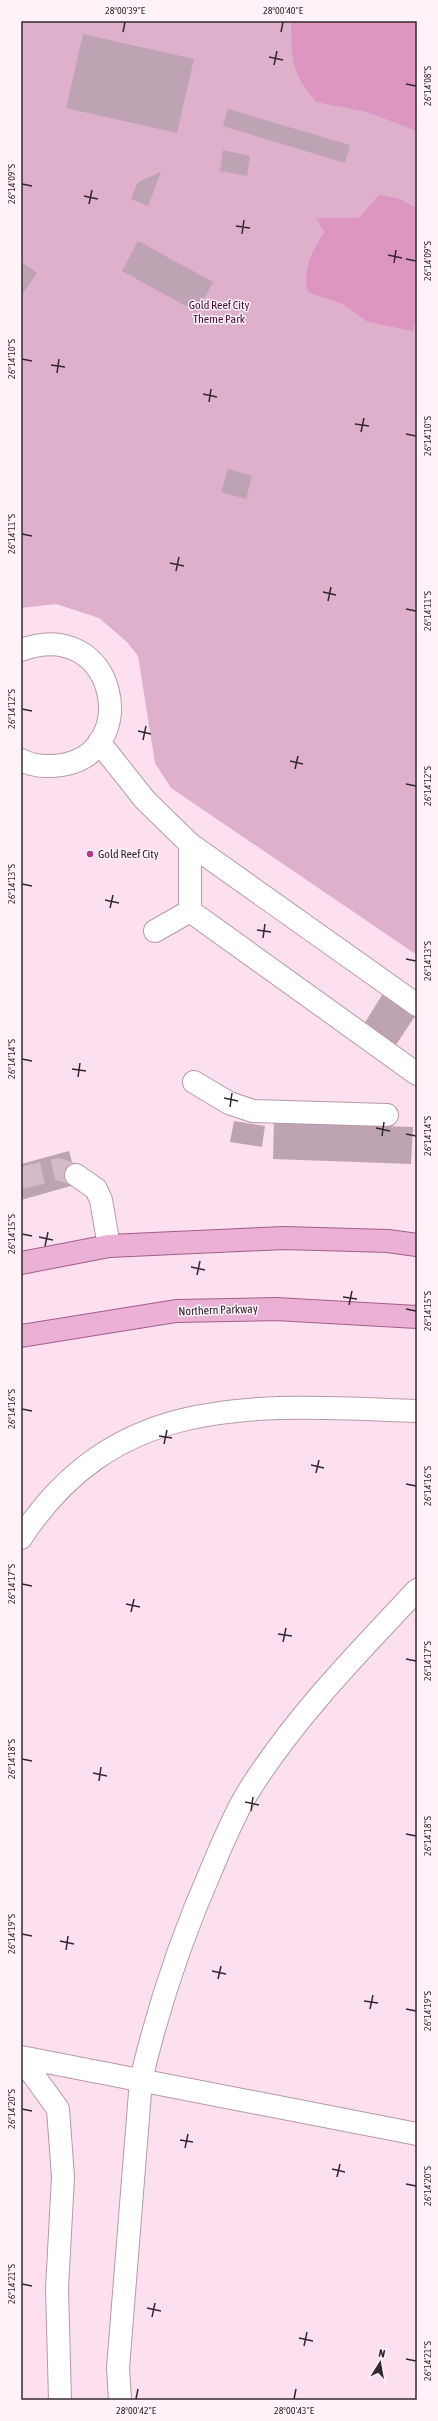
<svg xmlns="http://www.w3.org/2000/svg" width="438" height="2421" viewBox="0 0 438 2421" font-family="'Asap Condensed',sans-serif">
<style>
.green{fill:#deb0cb}
.water{fill:#dd95c1}
.building{fill:#bea3b2}
.lines{fill:none;stroke-linecap:round;stroke-linejoin:round}
.minor-tunnel{stroke:#d5bbc9;stroke-width:22;stroke-dasharray:22 11;stroke-linecap:butt}
.minor-casing{stroke:#b59aa9;stroke-width:24}
.major-casing{stroke:#a25e89;stroke-width:24}
.minor{stroke:#fff;stroke-width:22}
.major{stroke:#ebb0d5;stroke-width:22}
.ticks{fill:none;stroke:#33282f;stroke-width:1.5}
.poi-dot{fill:#b2398c;stroke:#fff3f9;stroke-width:1.5}
.labels{text-anchor:middle;dominant-baseline:central;stroke-width:3;stroke-linejoin:round;paint-order:stroke}
.park-label{font-size:12px;fill:#4c0d39;stroke:#fff3f9}
.poi-label{font-size:12px;fill:#33282f;stroke:#fff3f9;text-anchor:start}
.street-label{font-size:12px;fill:#33282f;stroke:#fff3f9}
.neatline{fill:none;stroke:#33282f;stroke-width:1.5}
.ticks-label{font-size:10px;text-anchor:middle;fill:#33282f}
</style>
<rect width="100%" height="100%" fill="#fde0f0"/>
<path class="green" d="M 21,21 L 417,21 L 417,955 L 171,788 L 155,763 L 138,656 L 127,642 L 99,618 L 56,604 L 21,608 Z"/>
<path class="water" d="M 291,21 L 417,21 L 417,131 L 367,112 L 316,102 C 290,69 292,62 291,21 Z
M 379,195 L 397,198 L 417,208 L 417,322 L 415,322 L 413,331 L 368,322 L 343,304 L 308,292 C 301,269 313,252 324,232 L 316,218 L 359,218 Z"/>
<path class="building" d="M 83,34 L 194,59 L 177,133 L 66,108 Z
M 228,109 L 350,145 L 345,163 L 223,126 Z
M 223,150 L 250,156 L 247,176 L 220,171 Z
M 161,172 L 148,206 L 131,199 L 138,182 Z
M 138,241 L 213,282 L 197,312 L 122,271 Z
M 23,263 L 37,273 L 21,296 L 21,265 Z
M 228,469 L 252,476 L 246,499 L 221,492 Z
M 384,992 L 417,1013 L 396,1045 L 364,1024 Z
M 234,1121 L 265,1126 L 262,1147 L 230,1142 Z
M 274,1122 L 413,1127 L 411,1164 L 273,1159 Z
M 69,1151 L 78,1184 L 21,1200 L 21,1164 Z"/>
<g class="lines">
<path class="minor-tunnel" d="M 21,1178 L 59,1169 L 76,1175"/>
<defs>
<path id="minor" d="M 21,650 C 116,615 143,752 62,765 C 48,767 34,767 21,760
M 99,742 L 145,800 L 190,844 L 417,1005
M 190,911 L 190,844
M 155,931 L 190,911 L 417,1074
M 194,1082 L 229,1103 L 253,1111 L 387,1115
M 76,1175 L 96,1189 L 101,1200 L 109,1246
M 21,1538 C 118,1389 261,1406 417,1411
M 21,2057 L 417,2134
M 21,2058 L 58,2109 L 63,2177 L 57,2289 L 60,2400
M 120,2400 L 118,2368 L 141,2080 C 158,2007 182,1936 212,1868 C 223,1842 234,1815 248,1792 C 295,1717 357,1654 417,1590"/>
<path id="major" d="M 21,1263 L 109,1246 L 284,1238 L 388,1241 L 417,1245
M 21,1336 L 176,1311 L 276,1309 L 417,1317"/>
</defs>
<use href="#minor" class="minor-casing"/>
<use href="#major" class="major-casing"/>
<use href="#minor" class="minor"/>
<use href="#major" class="major"/>
</g>
<path class="ticks" d="M 123,32 L 125,22M 281,32 L 283,22M 269,57 L 283,60M 274,65 L 277,51M 406,84 L 416,86M 22,184 L 32,186M 84,196 L 98,199M 89,204 L 92,190M 236,226 L 250,228M 242,234 L 244,220M 388,255 L 402,258M 406,259 L 416,261M 394,263 L 396,250M 22,359 L 32,361M 51,365 L 65,367M 57,373 L 59,359M 203,394 L 217,397M 209,402 L 211,389M 355,424 L 369,426M 361,432 L 364,418M 406,434 L 416,436M 22,534 L 32,536M 170,563 L 184,566M 176,571 L 179,557M 323,592 L 336,595M 328,601 L 331,587M 406,609 L 416,611M 22,709 L 32,711M 138,731 L 151,734M 143,740 L 146,726M 290,761 L 303,764M 295,769 L 298,756M 406,784 L 416,786M 22,884 L 32,886M 105,900 L 119,903M 110,908 L 113,895M 257,930 L 271,932M 263,938 L 265,924M 406,959 L 416,961M 22,1059 L 32,1061M 72,1069 L 86,1071M 78,1077 L 80,1063M 224,1098 L 238,1101M 230,1107 L 232,1093M 376,1128 L 390,1131M 406,1134 L 416,1136M 382,1136 L 384,1122M 22,1234 L 32,1236M 39,1237 L 53,1240M 45,1246 L 48,1232M 191,1267 L 205,1270M 197,1275 L 200,1261M 343,1297 L 357,1299M 349,1305 L 352,1291M 406,1309 L 416,1311M 22,1409 L 32,1411M 159,1436 L 172,1438M 164,1444 L 167,1430M 311,1465 L 324,1468M 316,1473 L 319,1460M 406,1484 L 416,1486M 22,1584 L 32,1586M 126,1604 L 140,1607M 131,1612 L 134,1599M 278,1634 L 292,1636M 283,1642 L 286,1628M 406,1659 L 416,1661M 22,1759 L 32,1761M 93,1773 L 107,1776M 99,1781 L 101,1767M 245,1802 L 259,1805M 251,1811 L 253,1797M 406,1834 L 416,1836M 22,1934 L 32,1936M 60,1941 L 74,1944M 66,1950 L 68,1936M 212,1971 L 226,1974M 218,1979 L 221,1966M 364,2001 L 378,2003M 370,2009 L 373,1995M 406,2009 L 416,2011M 22,2109 L 32,2111M 180,2140 L 193,2142M 185,2148 L 188,2134M 332,2169 L 345,2172M 337,2177 L 340,2164M 406,2184 L 416,2186M 22,2284 L 32,2286M 147,2308 L 161,2311M 152,2317 L 155,2303M 299,2338 L 313,2341M 304,2346 L 307,2332M 406,2359 L 416,2361M 136,2399 L 138,2389M 294,2399 L 296,2389"/>
<circle class="poi-dot" cx="90" cy="854" r="4"/>
<g class="labels">
<g class="park-label">
<text x="219" y="305">Gold Reef City<tspan x="219" dy="14">Theme Park</tspan></text>
</g>
<g class="poi-label">
<text x="98" y="854">Gold Reef City</text>
</g>
<g class="street-label">
<text transform="translate(218 1310) rotate(-2)">Northern Parkway</text>
</g>
</g>
<rect width="438" height="2421" fill="none" stroke="#fff3f9" stroke-width="44"/>
<g transform="translate(380 2363) rotate(11)" stroke="#fff3f9" stroke-width="3" paint-order="stroke">
<path d="M0-3L7 15L0 10L-7 15Z" fill="#33282f"/>
<text y="-6" font-size="11" font-weight="bold" text-anchor="middle" fill="#33282f">N</text>
</g>
<rect x="22" y="22" width="394" height="2377" class="neatline"/>
<g class="ticks-label">
<text x="125" y="14">28°00'39"E</text>
<text x="283" y="14">28°00'40"E</text>
<text transform="translate(427 86) rotate(-90)" y="4">26°14'08"S</text>
<text transform="translate(11 184) rotate(-90)" y="4">26°14'09"S</text>
<text transform="translate(427 261) rotate(-90)" y="4">26°14'09"S</text>
<text transform="translate(11 359) rotate(-90)" y="4">26°14'10"S</text>
<text transform="translate(427 436) rotate(-90)" y="4">26°14'10"S</text>
<text transform="translate(11 534) rotate(-90)" y="4">26°14'11"S</text>
<text transform="translate(427 611) rotate(-90)" y="4">26°14'11"S</text>
<text transform="translate(11 709) rotate(-90)" y="4">26°14'12"S</text>
<text transform="translate(427 786) rotate(-90)" y="4">26°14'12"S</text>
<text transform="translate(11 884) rotate(-90)" y="4">26°14'13"S</text>
<text transform="translate(427 961) rotate(-90)" y="4">26°14'13"S</text>
<text transform="translate(11 1059) rotate(-90)" y="4">26°14'14"S</text>
<text transform="translate(427 1136) rotate(-90)" y="4">26°14'14"S</text>
<text transform="translate(11 1234) rotate(-90)" y="4">26°14'15"S</text>
<text transform="translate(427 1311) rotate(-90)" y="4">26°14'15"S</text>
<text transform="translate(11 1409) rotate(-90)" y="4">26°14'16"S</text>
<text transform="translate(427 1486) rotate(-90)" y="4">26°14'16"S</text>
<text transform="translate(11 1584) rotate(-90)" y="4">26°14'17"S</text>
<text transform="translate(427 1661) rotate(-90)" y="4">26°14'17"S</text>
<text transform="translate(11 1759) rotate(-90)" y="4">26°14'18"S</text>
<text transform="translate(427 1836) rotate(-90)" y="4">26°14'18"S</text>
<text transform="translate(11 1934) rotate(-90)" y="4">26°14'19"S</text>
<text transform="translate(427 2011) rotate(-90)" y="4">26°14'19"S</text>
<text transform="translate(11 2109) rotate(-90)" y="4">26°14'20"S</text>
<text transform="translate(427 2186) rotate(-90)" y="4">26°14'20"S</text>
<text transform="translate(11 2284) rotate(-90)" y="4">26°14'21"S</text>
<text transform="translate(427 2361) rotate(-90)" y="4">26°14'21"S</text>
<text x="136" y="2414">28°00'42"E</text>
<text x="294" y="2414">28°00'43"E</text>
</g>
</svg>
